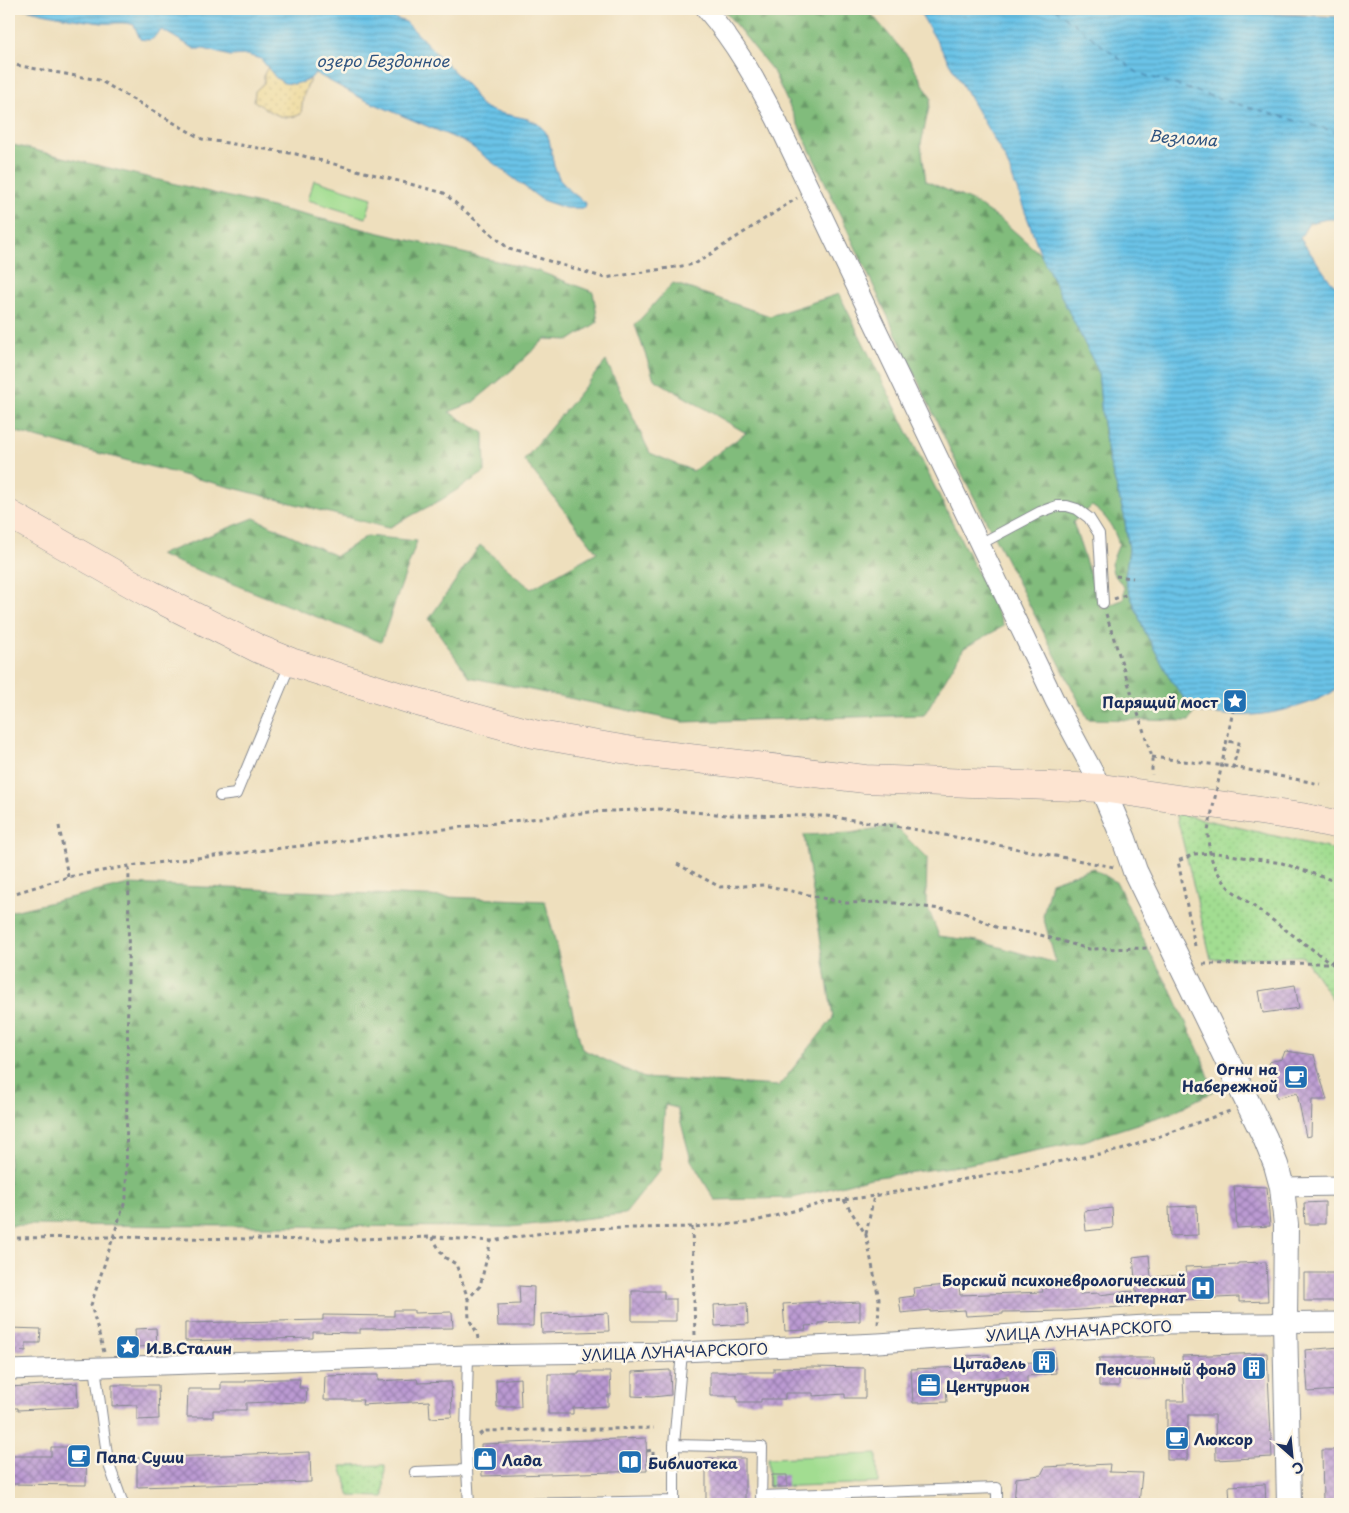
<svg xmlns="http://www.w3.org/2000/svg" width="1349" height="1513" viewBox="0 0 1349 1513" font-family="'Playpen Sans',sans-serif">
<style>
.grass{fill:#a2dd91;stroke:#5e8678}
.forest{fill:url(#forest-firs);stroke:#4e766c;fill-rule:evenodd}
.sand{fill:url(#sand-dots);stroke:#84847e}
.park{fill:url(#park-dots);stroke:#5e8678}
.water{fill:url(#water-rules);stroke:#4279a2}
.lines{fill:none;stroke-linecap:round;stroke-linejoin:round}
.ferry{stroke:#2f5480;stroke-width:1;stroke-dasharray:6 5;stroke-linecap:butt}
.building{fill:url(#building-cross-hatch)}
.service-casing{stroke:#84878e;stroke-width:12}
.minor-casing{stroke:#84878e;stroke-width:21}
.tertiary-casing{stroke:#84878e;stroke-width:26}
.secondary-casing{stroke:#84878e;stroke-width:29}
.path{stroke:#84878e;stroke-width:3;stroke-dasharray:4 4;stroke-linecap:butt}
.service{stroke:#fff;stroke-width:10}
.minor{stroke:#fff;stroke-width:19}
.tertiary{stroke:#fff;stroke-width:24}
.secondary{stroke:#fde4d1;stroke-width:28}
.path-bridge{stroke:#84878e;stroke-width:3;stroke-dasharray:4 4;stroke-linecap:butt}
.labels{text-anchor:middle;dominant-baseline:central;stroke-width:5;stroke-linejoin:round;paint-order:stroke}
.poi-label{font-size:15px;font-weight:bold;fill:#1b2f5e;stroke:#fcf5e5;text-anchor:start}
.street-label{font-size:15px;fill:#1b2f5e;stroke:#fcf5e5}
.water-label{font-size:16px;font-style:italic;fill:#2f5480;stroke:#fcf5e5}
</style>
<defs>
<pattern id="forest-firs" width="22" height="20" patternUnits="userSpaceOnUse" patternTransform="scale(1.25)"><rect width="22" height="20" fill="#81bc7b"/><path d="M5 1l3.5 6h-7zM16 11l3.5 6h-7z" fill="#699968"/></pattern>
<pattern id="sand-dots" width="8" height="8" patternUnits="userSpaceOnUse" patternTransform="scale(1.25)"><rect width="8" height="8" fill="#eeda9e"/><path d="M2 2h.1M6 6h.1" fill="none" stroke="#ccbb8a" stroke-width="1.8" stroke-linecap="round"/></pattern>
<pattern id="park-dots" width="8" height="8" patternUnits="userSpaceOnUse" patternTransform="scale(1.25)"><rect width="8" height="8" fill="#a2dd91"/><path d="M2 2h.1M6 6h.1" fill="none" stroke="#8bbe7f" stroke-width="1.8" stroke-linecap="round"/></pattern>
<pattern id="water-rules" width="6" height="5" patternUnits="userSpaceOnUse" patternTransform="scale(1.25)"><rect width="6" height="5" fill="#6ac3e7"/><path d="M0 2.5h6" fill="none" stroke="#569fbe"/></pattern>
<pattern id="building-cross-hatch" width="8" height="8" patternUnits="userSpaceOnUse" patternTransform="scale(1.25)"><rect width="8" height="8" fill="#bb9ad2"/><path d="M0 0l8 8M0 8l8-8" fill="none" stroke="#977eae"/></pattern>
</defs>
<rect width="100%" height="100%" fill="#fcf5e5"/>
<filter id="ink" filterUnits="userSpaceOnUse"><feTurbulence type="fractalNoise" baseFrequency=".02" numOctaves="2"/><feDisplacementMap in="SourceGraphic" scale="10" xChannelSelector="R" yChannelSelector="G"/><feConvolveMatrix kernelMatrix="1 2 1 2 8 2 1 2 1" color-interpolation-filters="sRGB"/></filter>
<filter id="wash" filterUnits="userSpaceOnUse"><feTurbulence type="fractalNoise" baseFrequency=".0096" numOctaves="4" result="noise"/><feDisplacementMap in="SourceGraphic" scale="20" xChannelSelector="R" yChannelSelector="G"/><feGaussianBlur stdDeviation="1.12" result="paint"/><feColorMatrix in="noise" values="0 0 0 0 0 0 0 0 0 0 0 0 0 0 0 0 0 1.4 0 .05"/><feComposite in="paint" operator="in"/></filter>
<g filter="url(#wash)">
<rect width="100%" height="100%" fill="#eedfbd"/>
<path class="grass" d="M 314,180 L 372,198 L 366,218 L 308,200 Z
M 877,1454 L 878,1483 L 769,1487 L 768,1458 Z"/>
<path class="forest" d="M 723,9 L 867,9 L 908,57 L 931,98 L 921,144 L 926,181 L 974,202 L 1005,223 L 1041,255 L 1072,316 L 1098,371 L 1102,417 L 1109,460 L 1124,515 L 1129,550 L 1125,577 L 1127,587 L 1145,632 L 1171,680 L 1194,712 L 1189,721 L 1088,719 L 955,460 L 773,71 ZM 1092,506 C 1107,516 1113,527 1119,544 L 1111,564 L 1113,573 L 1124,587 L 1124,599 L 1101,609 L 1073,522 Z
M 9,144 L 538,271 L 593,292 L 598,322 L 570,340 L 545,339 L 512,370 L 472,403 L 449,412 L 484,433 L 485,472 L 441,500 L 388,528 L 9,430 Z
M 673,283 L 770,316 L 839,294 L 1004,626 L 964,648 L 924,715 L 683,722 L 469,677 L 429,619 L 480,545 L 531,589 L 597,552 L 524,460 L 606,361 L 650,453 L 693,471 L 746,433 L 654,379 L 635,325 Z
M 254,518 L 336,556 L 367,536 L 417,541 L 381,642 L 159,555 Z
M 894,825 L 927,858 L 926,903 L 939,936 L 978,941 L 1056,963 L 1043,916 L 1051,882 L 1093,868 L 1117,883 L 1149,951 L 1174,996 L 1202,1058 L 1214,1091 L 1171,1113 L 1084,1141 L 964,1165 L 871,1178 L 793,1198 L 715,1200 L 691,1160 L 677,1108 L 665,1105 L 660,1170 L 625,1214 L 511,1227 L 9,1225 L 9,912 L 129,884 L 545,901 L 582,1049 L 644,1078 L 779,1086 L 833,1018 L 804,835 L 851,833 Z"/>
<path class="sand" d="M 268,67 L 276,78 L 303,82 L 310,79 L 303,97 L 301,114 C 283,123 269,111 254,101 L 255,91 L 264,83 L 264,74 Z"/>
<path class="park" d="M 1176,813 L 1340,851 L 1340,1010 L 1303,956 L 1211,959 Z
M 385,1465 L 384,1497 L 350,1496 L 341,1466 Z"/>
<path class="water" d="M 25,9 L 383,9 L 391,17 L 406,22 L 469,87 L 481,106 L 495,112 L 528,119 L 538,124 L 545,131 L 549,139 L 554,166 L 560,180 L 570,191 L 586,203 L 585,208 L 565,208 L 542,200 L 467,143 L 363,99 L 315,73 L 310,79 L 303,82 L 294,84 L 284,83 L 276,78 L 261,59 L 247,55 L 230,56 L 204,49 L 195,49 L 162,30 C 151,36 158,42 140,39 L 134,25 C 124,21 113,24 102,23 C 76,20 50,15 25,9 Z
M 918,9 L 1256,9 L 1262,13 L 1340,17 L 1340,219 L 1327,219 L 1309,223 L 1300,238 L 1328,278 L 1340,290 L 1340,687 C 1319,703 1280,713 1252,715 C 1233,717 1213,713 1194,712 L 1171,680 L 1145,632 L 1127,587 L 1125,577 L 1129,550 L 1124,515 L 1109,460 L 1102,417 L 1098,371 L 1041,255 L 1006,160 Z"/>
<g class="lines">
<path class="ferry" d="M 1055,9 L 1138,73 L 1233,103 L 1340,133"/>
</g>
<g id="blocks">
<path class="building" d="M 1295,985 L 1299,1008 L 1263,1013 L 1259,991 Z
M 1285,1051 L 1314,1055 L 1327,1100 L 1312,1100 L 1311,1136 L 1306,1137 L 1297,1093 L 1277,1098 L 1269,1062 L 1282,1059 Z
M 1234,1186 L 1267,1187 L 1270,1226 L 1237,1228 Z
M 1325,1202 L 1325,1224 L 1305,1224 L 1304,1203 Z
M 1197,1206 L 1198,1235 L 1170,1236 L 1169,1207 Z
M 1112,1208 L 1113,1228 L 1086,1231 L 1084,1211 Z
M 1149,1255 L 1151,1277 L 1186,1275 L 1185,1267 L 1238,1265 L 1238,1263 L 1266,1262 L 1268,1301 L 1239,1302 L 1239,1297 L 1173,1300 L 1173,1298 L 1137,1301 L 1133,1257 Z
M 1304,1273 L 1335,1273 L 1335,1301 L 1304,1301 Z
M 1078,1277 L 1080,1294 L 1099,1293 L 1099,1295 L 1133,1291 L 1134,1306 L 1067,1311 L 1003,1312 L 1003,1314 L 966,1316 L 965,1310 L 930,1312 L 930,1310 L 901,1313 L 899,1298 L 914,1296 L 913,1288 L 959,1284 L 960,1295 L 1043,1292 L 1042,1288 L 1065,1286 L 1064,1279 Z
M 519,1286 L 534,1287 L 533,1326 L 498,1326 L 497,1305 L 520,1304 Z
M 632,1291 L 664,1291 L 664,1299 L 676,1299 L 676,1321 L 632,1321 Z
M 818,1302 L 818,1304 L 860,1302 L 860,1321 L 819,1323 L 819,1325 L 805,1326 L 806,1330 L 785,1331 L 783,1304 Z
M 747,1303 L 748,1324 L 715,1326 L 714,1305 Z
M 394,1310 L 414,1310 L 414,1313 L 452,1312 L 453,1328 L 360,1329 L 360,1333 L 313,1332 L 313,1338 L 185,1341 L 185,1323 L 323,1320 L 323,1315 L 394,1316 Z
M 569,1313 L 569,1315 L 608,1313 L 609,1331 L 542,1333 L 541,1314 Z
M 9,1328 L 41,1329 L 40,1343 L 26,1343 L 26,1351 L 13,1350 L 13,1342 L 9,1342 Z
M 156,1328 L 157,1346 L 136,1347 L 135,1329 Z
M 1340,1347 L 1340,1390 L 1308,1392 L 1305,1350 Z
M 1054,1350 L 1056,1373 L 1027,1376 L 1027,1384 L 1007,1385 L 1007,1376 L 946,1387 L 947,1402 L 913,1403 L 911,1369 L 967,1367 L 966,1356 L 989,1355 L 990,1364 L 1034,1362 L 1033,1351 Z
M 1267,1353 L 1272,1457 L 1216,1460 L 1215,1415 L 1188,1415 L 1187,1460 L 1167,1460 L 1167,1401 L 1184,1401 L 1182,1356 Z
M 1099,1358 L 1154,1358 L 1154,1377 L 1119,1377 L 1119,1386 L 1099,1386 Z
M 811,1367 L 865,1368 L 865,1398 L 845,1398 L 845,1394 L 813,1396 L 813,1393 L 785,1393 L 785,1399 L 761,1399 L 761,1402 L 737,1402 L 737,1396 L 710,1396 L 710,1372 L 774,1372 L 774,1368 Z
M 670,1370 L 671,1395 L 653,1397 L 632,1396 L 632,1372 Z
M 579,1372 L 610,1372 L 611,1395 L 608,1395 L 608,1406 L 573,1408 L 573,1414 L 548,1414 L 548,1374 L 579,1374 Z
M 363,1375 L 378,1375 L 378,1381 L 417,1379 L 418,1383 L 451,1382 L 452,1417 L 430,1418 L 429,1401 L 362,1405 L 363,1400 L 324,1400 L 325,1376 Z
M 520,1378 L 521,1407 L 497,1407 L 496,1380 Z
M 283,1379 L 300,1379 L 299,1388 L 307,1388 L 306,1403 L 269,1402 L 246,1403 L 246,1410 L 213,1410 L 213,1417 L 187,1417 L 188,1389 L 221,1389 L 221,1382 L 246,1382 L 246,1380 Z
M 77,1383 L 78,1407 L 18,1410 L 18,1408 L 9,1408 L 9,1387 Z
M 112,1385 L 158,1385 L 159,1419 L 137,1420 L 137,1405 L 112,1406 Z
M 646,1438 L 647,1471 L 482,1476 L 481,1444 Z
M 51,1447 L 87,1447 L 86,1485 L 9,1484 L 9,1456 L 51,1456 Z
M 1322,1450 L 1340,1450 L 1340,1504 L 1323,1504 Z
M 310,1452 L 311,1482 L 137,1487 L 137,1458 Z
M 706,1458 L 745,1458 L 745,1504 L 706,1504 Z
M 1110,1464 L 1109,1472 L 1142,1473 L 1139,1504 L 1014,1504 L 1016,1478 L 1041,1475 L 1045,1467 Z
M 772,1475 L 787,1475 L 787,1487 L 772,1487 Z
M 1265,1484 L 1266,1504 L 1230,1504 L 1229,1486 Z"/>
</g>
</g>
<g filter="url(#ink)">
<use href="#blocks" fill-opacity="0" stroke="#84878e" stroke-width="1"/>
<g class="lines">
<defs>
<path id="service" d="M 980,544 L 1040,512 L 1057,506 L 1067,506 L 1077,509 L 1089,518 L 1099,534 L 1103,603
M 220,796 L 236,794 L 291,662
M 95,1367 L 108,1462 L 123,1504
M 674,1445 L 762,1447 L 761,1504
M 467,1470 L 469,1504
M 415,1472 L 467,1470 L 466,1436 L 468,1355
M 761,1496 L 997,1488 L 997,1504
M 519,1504 L 674,1501
M 674,1504 L 674,1445 L 682,1352"/>
<path id="minor" d="M 706,9 C 735,43 756,80 776,119 L 1055,701 L 1102,788
M 1282,1187 L 1340,1186
M 9,1370 L 468,1355 L 682,1352 L 878,1343 L 1160,1324 L 1340,1322"/>
<path id="tertiary" d="M 1102,788 L 1124,839 L 1135,871 L 1265,1138 L 1276,1165 L 1282,1187 L 1286,1225 L 1285,1322 L 1289,1504"/>
<path id="secondary" d="M 9,514 L 150,594 L 259,649 L 291,662 L 414,701 L 534,734 L 639,752 L 865,779 L 1102,788 L 1301,817 L 1340,825"/>
</defs>
<use href="#service" class="service-casing"/>
<use href="#minor" class="minor-casing"/>
<use href="#tertiary" class="tertiary-casing"/>
<use href="#secondary" class="secondary-casing"/>
<path class="path" d="M 9,64 L 99,80 L 202,139 L 296,154 L 444,193 L 509,249 L 605,278 L 695,264 L 797,198
M 1116,576 L 1133,578
M 1114,599 L 1128,594
M 1106,614 L 1152,757 L 1152,775
M 1152,757 L 1233,767 L 1239,743 L 1227,741
M 1233,767 L 1320,784
M 59,826 L 68,877
M 677,864 L 720,887 L 764,885 L 845,903 L 888,902 L 963,912 L 998,928 L 1037,934 L 1089,949 L 1151,948
M 9,895 L 68,877 L 129,866 L 590,812 L 659,809 L 727,815 L 826,816 L 907,828 L 1114,867
M 1195,946 L 1178,861 L 1195,854 L 1217,853 L 1282,863 L 1340,883
M 1331,963 L 1340,969
M 1203,964 L 1331,963 L 1340,953
M 844,1200 L 866,1235 L 879,1299 L 878,1327
M 692,1227 L 695,1336
M 866,1234 L 874,1196
M 432,1237 L 444,1257 L 456,1264 L 468,1299
M 9,1238 L 115,1237 L 320,1240 L 432,1237 L 491,1241 L 569,1229 L 692,1227 L 748,1223 L 827,1202 L 874,1196 L 1121,1150 L 1230,1111
M 478,1339 L 477,1333 L 469,1319 L 468,1299 L 480,1286 L 491,1241
M 104,1352 L 91,1305 L 126,1198 L 129,866
M 479,1435 L 484,1431 L 654,1428
M 647,1451 L 653,1450 L 653,1462"/>
<use href="#service" class="service"/>
<use href="#minor" class="minor"/>
<use href="#tertiary" class="tertiary"/>
<use href="#secondary" class="secondary"/>
<path class="path-bridge" d="M 1235,701 L 1208,831 C 1208,857 1214,870 1230,889 L 1331,963"/>
</g>
</g>
<defs>
<symbol id="sight-square" viewBox="-11 -11 22 22"><rect x="-9" y="-9" width="18" height="18" rx="4" fill="#1f6fb2" stroke="#fcf5e5"/><path d="M0-6L1.8-2.2L6-1.7L2.9 1.2L3.7 5.4L0 3.3L-3.7 5.4L-2.9 1.2L-6-1.7L-1.8-2.2Z" fill="#fff"/></symbol>
<symbol id="cafe-square" viewBox="-11 -11 22 22"><rect x="-9" y="-9" width="18" height="18" rx="4" fill="#1f6fb2" stroke="#fcf5e5"/><path d="M-5.5-4.5H6V0H3Q3 3.5 0 3.5H-2.5Q-5.5 3.5-5.5 0ZM3-3.2v2h1.7v-2ZM-6 4.5H4V6H-6Z" fill="#fff"/></symbol>
<symbol id="hospital-square" viewBox="-11 -11 22 22"><rect x="-9" y="-9" width="18" height="18" rx="4" fill="#1f6fb2" stroke="#fcf5e5"/><path d="M-5-5h3v3.5h4V-5h3V5h-3V1.5h-4V5h-3Z" fill="#fff"/></symbol>
<symbol id="building-square" viewBox="-11 -11 22 22"><rect x="-9" y="-9" width="18" height="18" rx="4" fill="#1f6fb2" stroke="#fcf5e5"/><path d="M-4-6H4V6H1V3H-1V6H-4ZM-2.5-4.3h1.7v1.8h-1.7ZM.8-4.3h1.7v1.8H.8ZM-2.5-1h1.7V.8h-1.7ZM.8-1h1.7V.8H.8Z" fill="#fff"/></symbol>
<symbol id="office-square" viewBox="-11 -11 22 22"><rect x="-9" y="-9" width="18" height="18" rx="4" fill="#1f6fb2" stroke="#fcf5e5"/><path d="M-6-3h4V-5.5h4V-3h4V5H-6ZM-1-4.5V-3h2v-1.5ZM-6 0V1H6V0Z" fill="#fff"/></symbol>
<symbol id="shop-square" viewBox="-11 -11 22 22"><rect x="-9" y="-9" width="18" height="18" rx="4" fill="#1f6fb2" stroke="#fcf5e5"/><path d="M-5-2.5h2.3a2.7 3.5 0 0 1 5.4 0H5L5.5 6h-11ZM-1.5-2.5h3a1.5 2.3 0 0 0-3 0Z" fill="#fff"/></symbol>
<symbol id="library-square" viewBox="-11 -11 22 22"><rect x="-9" y="-9" width="18" height="18" rx="4" fill="#1f6fb2" stroke="#fcf5e5"/><path d="M-6-4Q-3-5.5-.7-3.5V5Q-3 3-6 4ZM6-4Q3-5.5 .7-3.5V5Q3 3 6 4Z" fill="#fff"/></symbol>
</defs>
<g fill-rule="evenodd">
<use href="#sight-square" x="1221" y="687" width="28" height="28"/>
<use href="#cafe-square" x="1282" y="1063" width="28" height="28"/>
<use href="#hospital-square" x="1189" y="1274" width="28" height="28"/>
<use href="#sight-square" x="114" y="1333" width="28" height="28"/>
<use href="#building-square" x="1030" y="1348" width="28" height="28"/>
<use href="#building-square" x="1240" y="1354" width="28" height="28"/>
<use href="#office-square" x="915" y="1371" width="28" height="28"/>
<use href="#cafe-square" x="1163" y="1424" width="28" height="28"/>
<use href="#cafe-square" x="65" y="1442" width="28" height="28"/>
<use href="#shop-square" x="471" y="1445" width="28" height="28"/>
<use href="#library-square" x="616" y="1448" width="28" height="28"/>
</g>
<g class="labels">
<g class="poi-label">
<text x="1218" y="701" text-anchor="end">Парящий мост</text>
<text x="1278" y="1068" text-anchor="end">Огни на<tspan x="1278" dy="17">Набережной</tspan></text>
<text x="1186" y="1279" text-anchor="end">Борский психоневрологический<tspan x="1186" dy="17">интернат</tspan></text>
<text x="146" y="1347">И.В.Сталин</text>
<text x="1026" y="1362" text-anchor="end">Цитадель</text>
<text x="1236" y="1368" text-anchor="end">Пенсионный фонд</text>
<text x="946" y="1385">Центурион</text>
<text x="1194" y="1438">Люксор</text>
<text x="96" y="1456">Папа Суши</text>
<text x="502" y="1459">Лада</text>
<text x="648" y="1462">Библиотека</text>
</g>
<g class="street-label">
<text transform="translate(1079 1330) rotate(-3)">УЛИЦА ЛУНАЧАРСКОГО</text>
<text transform="translate(675 1351) rotate(-2)">УЛИЦА ЛУНАЧАРСКОГО</text>
</g>
<g class="water-label">
<text x="383" y="60">озеро Бездонное</text>
<text transform="translate(1183 137) rotate(4)">Везлома</text>
</g>
</g>
<rect width="1349" height="1513" fill="none" stroke="#fcf5e5" stroke-width="30"/>
<g transform="translate(1292 1456) rotate(153)" stroke="#fcf5e5" stroke-width="4" paint-order="stroke">
<path d="M0-4L9 19L0 12L-9 19Z" fill="#1b2f5e"/>
<text y="-8" font-size="14" font-weight="bold" text-anchor="middle" fill="#1b2f5e">С</text>
</g>
</svg>
